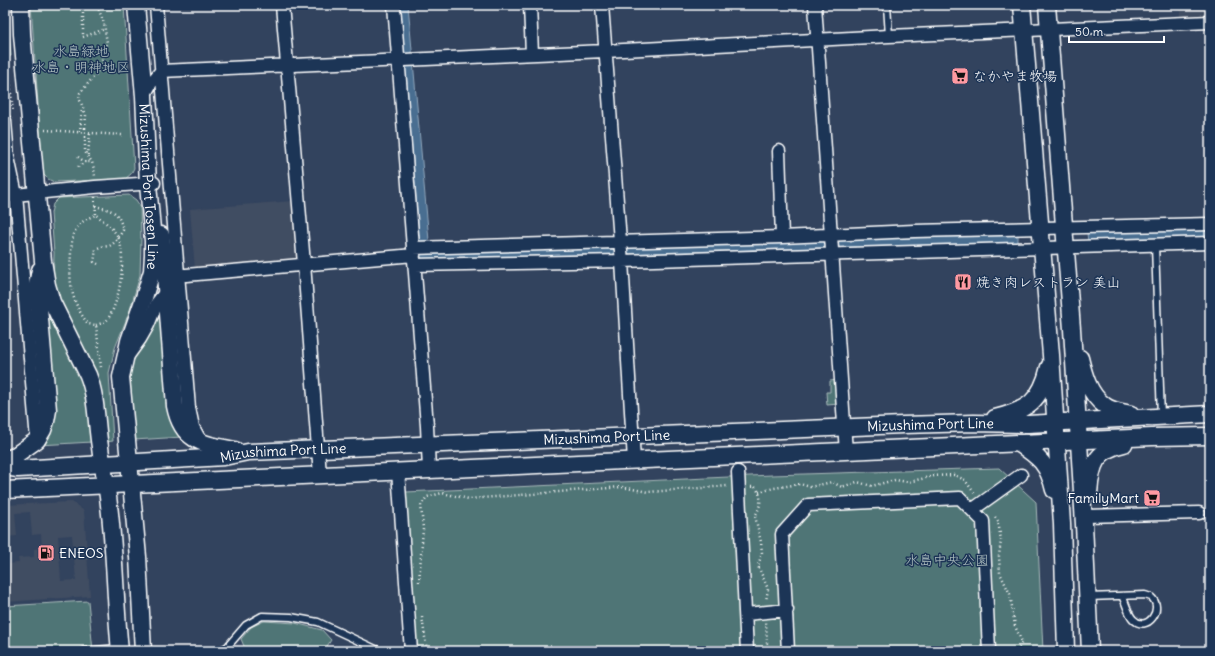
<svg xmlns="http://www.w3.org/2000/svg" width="1215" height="656" viewBox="0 0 1215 656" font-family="Delius,'Klee One',sans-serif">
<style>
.built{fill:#414d62;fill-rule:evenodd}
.green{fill:#507576;stroke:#a8baba}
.water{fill:#4a6e91;stroke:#92a8bd}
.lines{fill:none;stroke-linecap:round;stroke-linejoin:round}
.lane-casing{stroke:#fff;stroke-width:9}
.street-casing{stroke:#fff;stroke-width:15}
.secondary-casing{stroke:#fff;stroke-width:19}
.path{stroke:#fff;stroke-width:2.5;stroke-dasharray:1 3;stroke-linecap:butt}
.lane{stroke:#1d3557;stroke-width:6}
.street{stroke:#1d3557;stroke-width:12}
.secondary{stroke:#1d3557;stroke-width:16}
.path-bridge{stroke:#fff;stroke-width:2.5;stroke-dasharray:1 3;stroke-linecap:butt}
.labels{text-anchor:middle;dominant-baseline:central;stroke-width:3;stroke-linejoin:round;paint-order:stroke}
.park-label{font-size:14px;fill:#b0c1c1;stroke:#1d3557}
.poi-label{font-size:14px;fill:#fff;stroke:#1d3557;text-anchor:start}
.street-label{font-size:14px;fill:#fff;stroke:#1d3557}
</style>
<rect width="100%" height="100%" fill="#32435e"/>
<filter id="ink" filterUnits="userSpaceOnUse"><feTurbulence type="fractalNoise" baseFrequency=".025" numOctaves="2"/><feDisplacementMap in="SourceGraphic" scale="8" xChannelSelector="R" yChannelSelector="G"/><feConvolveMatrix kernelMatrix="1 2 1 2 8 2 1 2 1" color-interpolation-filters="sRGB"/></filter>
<g filter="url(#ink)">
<path class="built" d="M 1180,5 L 1210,5 L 1210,15 L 1180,16 Z
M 293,201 L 298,261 L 195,269 L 190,209 Z
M 72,502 L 84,511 L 90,596 L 5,602 L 5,564 L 19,563 L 18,558 L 34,557 L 34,549 L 42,548 L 41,534 L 32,535 L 30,512 L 15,513 L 17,536 L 5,537 L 5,505 ZM 72,535 L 76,580 L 61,581 L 58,536 Z"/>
<path class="green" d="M 5,5 L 7,5 L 11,56 L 5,57 Z
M 31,5 L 124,5 L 134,168 L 131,174 L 125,179 L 54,182 L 48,179 L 43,174 Z
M 129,195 L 136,200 L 140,206 L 141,240 L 140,275 L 130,310 L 115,348 L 109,373 L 113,441 L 105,442 L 53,290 L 54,253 L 51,213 L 53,204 L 59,198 Z
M 161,307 L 182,437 L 134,440 L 130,378 L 132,363 L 139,348 Z
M 47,310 L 59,328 L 89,391 L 92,442 L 39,445 Z
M 838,380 L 839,404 L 827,405 L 826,392 L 830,392 L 830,381 Z
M 999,468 L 1036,502 L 1043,651 L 417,651 L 408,549 L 406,492 L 772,475 Z
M 88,601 L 93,651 L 5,651 L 5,606 Z
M 264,621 L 295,623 L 322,630 L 331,640 L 324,651 L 246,651 L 241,639 L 251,627 Z"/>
<path class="water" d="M 400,5 L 408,5 L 430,252 L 621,248 L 1018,234 L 1018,243 C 819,247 620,255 421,259 Z
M 1210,230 L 1210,238 L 1088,242 L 1087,233 Z"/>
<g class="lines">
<defs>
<path id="lane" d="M 887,5 L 889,36
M 1155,245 L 1161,417
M 1088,597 L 1145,595 C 1147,596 1149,596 1151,597 C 1165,608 1147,634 1133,619 C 1128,614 1126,603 1122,596
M 5,650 L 9,651
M 83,651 L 119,648
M 219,651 L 227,647 L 246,625 L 262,616 L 291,617 L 318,622 L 380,651"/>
<path id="street" d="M 156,5 L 189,408 L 193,427 L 201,442
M 282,5 L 304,264 L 320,475
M 394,5 L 427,426 L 429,470
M 530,5 L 532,54
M 602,5 L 620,241 L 622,261 L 634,461
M 815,5 L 846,452
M 144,96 L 151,83 L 161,71 L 605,51 L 889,36 L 1210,22
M 5,121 L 8,157 L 16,195 L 37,440
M 779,151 L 782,237
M 5,196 L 95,187 L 154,183
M 413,248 L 782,237 L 914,231 L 1210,224
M 415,265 L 622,261 L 1210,243
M 172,269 L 178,275 L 186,275 L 414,255
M 127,357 L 140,339 L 148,325 L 157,303 L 168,289
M 398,471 L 411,651
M 738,472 L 747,651
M 972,510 L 1021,475
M 1086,516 L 1199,513
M 746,614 L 787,610
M 788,651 L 782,534 L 808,505 L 960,498 L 983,521 L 989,651"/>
<g id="secondary">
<path d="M 21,5 L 22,34 L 43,261 L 47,285 L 52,302 L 88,375 C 97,398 96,423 100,447 C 102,466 107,485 109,505 C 115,553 115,602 120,651"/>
<path id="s1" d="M 136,5 L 144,96 L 148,184 L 153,241 L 153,255 L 152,271 L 143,301 L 129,341 L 121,377 L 138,557 L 143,651"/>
<path d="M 1022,5 L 1051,355 L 1062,524 L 1066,651"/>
<path d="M 1047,5 L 1072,329 L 1084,524 L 1090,651"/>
<path d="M 161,235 L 164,261 L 175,406 C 182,442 203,444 235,450"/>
<path d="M 1080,358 C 1084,375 1089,394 1104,405 C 1111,411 1122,412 1131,414"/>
<path d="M 995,418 C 1028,410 1041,401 1049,367"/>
<path d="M 1018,443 C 1039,457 1048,464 1054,490"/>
<path d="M 5,459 L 13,457 L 37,440 L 43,430 L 46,421 L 48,410 L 37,285 L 40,270"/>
<path id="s2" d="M 5,467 L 18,469 L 224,457 L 248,452 L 903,425 L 974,423 L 1028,424 L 1210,414"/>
<path d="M 5,490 C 387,470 770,456 1152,437 L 1210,436"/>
<path d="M 1089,493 C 1091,466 1095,450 1124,444"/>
</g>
</defs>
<use href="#lane" class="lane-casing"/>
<use href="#street" class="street-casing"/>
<use href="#secondary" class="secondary-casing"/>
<path class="path" d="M 83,5 L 83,37 L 105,29
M 8,61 L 13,112
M 85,128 L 86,115 L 79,98 L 80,93 L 96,74 L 100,67 L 107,43 L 104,23 L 97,5
M 45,130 L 122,135
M 80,132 L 82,108
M 85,137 L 85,152 L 92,162 L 94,169 L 95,177
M 88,155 L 90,133
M 78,157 L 85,162 L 91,162
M 78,167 L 85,162
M 95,197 L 96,215 C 93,216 88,218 85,220 C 72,229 72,240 71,253 C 69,282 70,300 88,324 L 96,325 L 101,367
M 95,206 C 113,211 118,210 123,230 C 120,235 115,244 109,246 C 104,247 101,246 96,249 L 94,262 L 98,264
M 96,325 C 99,324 104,323 107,320 C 120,304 127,255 118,237 C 113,228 104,221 96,215
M 751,487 L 755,487 C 763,496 761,506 755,516 L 761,542 L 762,553 L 758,566 L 768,589 L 766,601
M 759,492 L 774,488 L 800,484 L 810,487 L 832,482 L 842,487 L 857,482 L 872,486 L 895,480 L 908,482 L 934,476 L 954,475 L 965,480 L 975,494
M 995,517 L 998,521 L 1001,540 L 999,556 L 1000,573 L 1010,594 L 1015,626 L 1022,642 L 1017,651
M 419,582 L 423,529 L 421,505 L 427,497 L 442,493 L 469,499 L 622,487 L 648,492 L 728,486
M 422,617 L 427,651
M 764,651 L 767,643 L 766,622"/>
<use href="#lane" class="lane"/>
<use href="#street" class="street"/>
<use href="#secondary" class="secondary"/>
<path class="path-bridge" d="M 85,137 L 85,128"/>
</g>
</g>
<defs>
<symbol id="supermarket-square" viewBox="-11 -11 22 22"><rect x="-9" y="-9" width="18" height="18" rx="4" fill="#ff9aa2" stroke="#1d3557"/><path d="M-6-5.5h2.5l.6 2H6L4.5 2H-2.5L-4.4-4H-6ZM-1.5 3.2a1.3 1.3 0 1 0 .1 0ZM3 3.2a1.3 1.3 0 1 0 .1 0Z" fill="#111"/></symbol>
<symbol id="restaurant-square" viewBox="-11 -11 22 22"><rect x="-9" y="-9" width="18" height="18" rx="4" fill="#ff9aa2" stroke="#1d3557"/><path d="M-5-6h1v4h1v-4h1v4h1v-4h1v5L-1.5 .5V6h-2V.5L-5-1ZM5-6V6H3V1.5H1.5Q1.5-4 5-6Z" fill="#111"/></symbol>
<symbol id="fuel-square" viewBox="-11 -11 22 22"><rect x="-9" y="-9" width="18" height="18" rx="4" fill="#ff9aa2" stroke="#1d3557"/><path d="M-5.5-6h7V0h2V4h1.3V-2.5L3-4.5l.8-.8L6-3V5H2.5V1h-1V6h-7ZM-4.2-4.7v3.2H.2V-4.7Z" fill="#111"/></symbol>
</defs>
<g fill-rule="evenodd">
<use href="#supermarket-square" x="950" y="66" width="20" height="20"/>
<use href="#restaurant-square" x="953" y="272" width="20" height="20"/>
<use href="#supermarket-square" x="1142" y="488" width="20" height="20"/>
<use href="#fuel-square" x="36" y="543" width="20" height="20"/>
</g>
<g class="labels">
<g class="park-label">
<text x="81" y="51">水島緑地<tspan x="81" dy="16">水島・明神地区</tspan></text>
<text x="947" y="560">水島中央公園</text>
</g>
<g class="poi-label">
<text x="973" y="76">なかやま牧場</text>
<text x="976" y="282">焼き肉レストラン 美山</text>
<text x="1139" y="498" text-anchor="end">FamilyMart</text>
<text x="59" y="553">ENEOS</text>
</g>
<g class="street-label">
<text stroke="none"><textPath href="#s1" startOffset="182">Mizushima Port Tosen Line</textPath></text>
<text stroke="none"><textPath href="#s2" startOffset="927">Mizushima Port Line</textPath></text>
<text stroke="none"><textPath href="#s2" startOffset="603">Mizushima Port Line</textPath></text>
<text stroke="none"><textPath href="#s2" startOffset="279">Mizushima Port Line</textPath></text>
</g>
</g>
<rect width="1215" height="656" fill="none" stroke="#1d3557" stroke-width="20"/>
<rect x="10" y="10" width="1195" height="636" fill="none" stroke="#fff" stroke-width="1.5" filter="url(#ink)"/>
<path d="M1069 36v6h95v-6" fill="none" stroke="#ffffff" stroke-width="2"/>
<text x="1075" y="36" font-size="12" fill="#ffffff" stroke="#1d3557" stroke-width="3" paint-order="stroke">50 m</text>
</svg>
